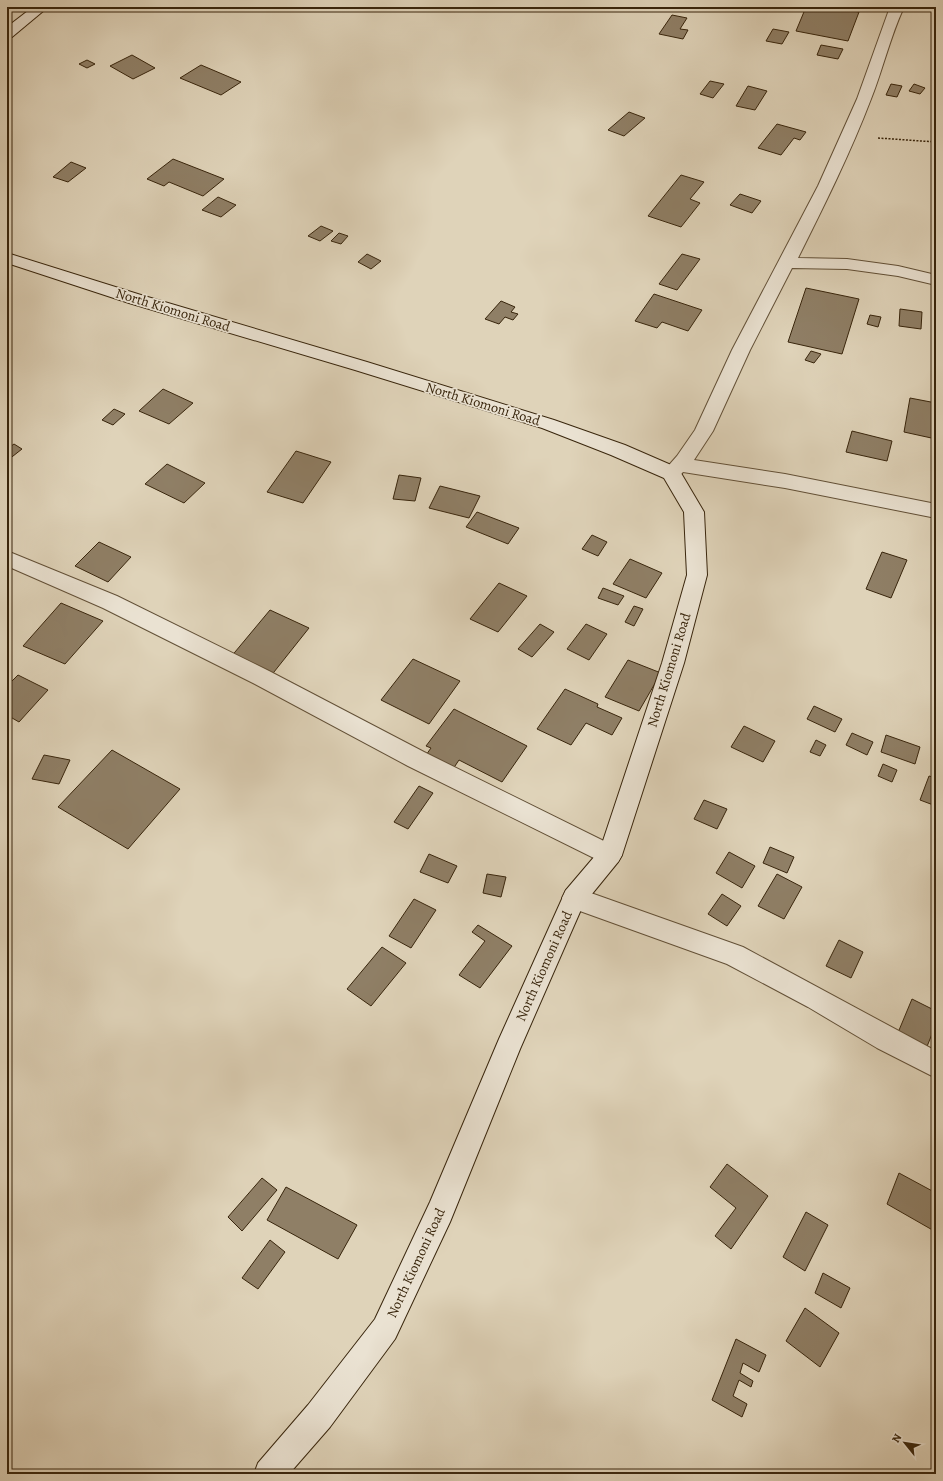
<svg xmlns="http://www.w3.org/2000/svg" width="943" height="1481" viewBox="0 0 943 1481" font-family="Alegreya,serif">
<style>
.building{fill:#8f7f66;stroke:#38250c}
.lines{fill:none;stroke-linecap:round;stroke-linejoin:round}
.minor-casing{stroke:#625037;stroke-width:2}
.secondary-casing{stroke:#38250c;stroke-width:2}
.path{stroke:#38250c;stroke-width:1.5;stroke-dasharray:2 1.5;stroke-linecap:butt}
.minor{fill:#eae2d2;fill-rule:evenodd}
.secondary{fill:#eae2d2;fill-rule:evenodd}
.labels{text-anchor:middle;dominant-baseline:central;stroke-width:3.5;stroke-linejoin:round;paint-order:stroke}
.street-label{font-size:14px;fill:#38250c;stroke:#eae2d2}
</style>
<rect width="100%" height="100%" fill="#dfd3b9"/>
<filter id="stains"><feTurbulence type="fractalNoise" baseFrequency=".005" numOctaves="4"/><feColorMatrix values="0 0 0 0 .2 0 0 0 0 .09 0 0 0 0 .02 0 0 0 .5 -.17"/></filter>
<radialGradient id="worn" r=".72"><stop offset=".6" stop-color="#630" stop-opacity="0"/><stop offset="1" stop-color="#630" stop-opacity=".3"/></radialGradient>
<path class="building" d="M 806,7 L 827,7 L 859,12 L 848,41 L 796,31 Z
M 672,15 L 687,18 L 680,29 L 688,30 L 683,39 L 659,34 Z
M 773,29 L 789,32 L 782,44 L 766,41 Z
M 821,45 L 843,49 L 838,59 L 817,55 Z
M 132,55 L 155,68 L 133,79 L 110,66 Z
M 87,60 L 95,64 L 87,68 L 79,64 Z
M 201,65 L 241,82 L 221,95 L 180,78 Z
M 710,81 L 724,84 L 713,98 L 700,94 Z
M 891,84 L 902,86 L 897,97 L 886,95 Z
M 914,84 L 925,88 L 920,94 L 909,91 Z
M 748,86 L 767,91 L 755,110 L 736,106 Z
M 629,112 L 645,118 L 624,136 L 608,130 Z
M 777,124 L 806,132 L 800,140 L 794,138 L 781,155 L 758,148 Z
M 173,159 L 224,179 L 203,196 L 169,182 L 164,186 L 147,179 Z
M 71,162 L 86,168 L 68,182 L 53,177 Z
M 681,175 L 704,182 L 690,199 L 700,203 L 681,227 L 648,216 Z
M 740,194 L 761,201 L 752,213 L 730,205 Z
M 218,197 L 236,205 L 221,217 L 202,210 Z
M 321,226 L 333,231 L 320,241 L 308,236 Z
M 339,233 L 348,236 L 341,244 L 331,241 Z
M 367,254 L 381,261 L 371,269 L 358,262 Z
M 682,254 L 700,259 L 677,290 L 659,284 Z
M 806,288 L 859,299 L 842,354 L 788,342 Z
M 654,294 L 702,310 L 688,331 L 662,322 L 657,328 L 635,321 Z
M 501,301 L 515,307 L 511,312 L 518,314 L 513,320 L 505,317 L 499,324 L 485,319 Z
M 900,309 L 922,312 L 921,329 L 899,326 Z
M 870,315 L 881,317 L 878,327 L 867,324 Z
M 811,351 L 821,354 L 814,363 L 805,360 Z
M 163,389 L 193,403 L 169,424 L 139,411 Z
M 910,398 L 936,403 L 936,439 L 904,432 Z
M 114,409 L 125,414 L 113,425 L 102,420 Z
M 852,431 L 892,441 L 887,461 L 846,452 Z
M 14,444 L 22,449 L 8,460 L 7,449 Z
M 296,451 L 331,462 L 303,503 L 267,492 Z
M 167,464 L 205,483 L 184,503 L 145,484 Z
M 399,475 L 421,478 L 415,501 L 393,499 Z
M 440,486 L 480,496 L 469,518 L 429,508 Z
M 477,512 L 519,528 L 508,544 L 466,527 Z
M 592,535 L 607,542 L 598,556 L 582,549 Z
M 99,542 L 131,557 L 108,582 L 75,566 Z
M 882,552 L 907,560 L 891,598 L 866,589 Z
M 630,559 L 662,573 L 646,598 L 613,584 Z
M 499,583 L 527,596 L 498,632 L 470,619 Z
M 603,588 L 624,596 L 618,605 L 598,598 Z
M 61,603 L 103,621 L 65,664 L 23,646 Z
M 634,606 L 643,609 L 634,626 L 625,622 Z
M 270,610 L 309,628 L 270,677 L 230,658 Z
M 540,624 L 554,632 L 532,657 L 518,649 Z
M 586,624 L 607,634 L 589,660 L 567,649 Z
M 413,659 L 460,681 L 429,724 L 381,700 Z
M 628,660 L 661,673 L 639,711 L 605,697 Z
M 18,675 L 48,690 L 19,722 L 7,715 L 7,686 Z
M 565,689 L 598,704 L 597,707 L 622,718 L 612,735 L 586,723 L 571,745 L 537,729 Z
M 814,706 L 842,719 L 835,732 L 807,719 Z
M 454,709 L 527,746 L 502,782 L 459,760 L 453,769 L 426,755 L 431,748 L 426,746 Z
M 744,726 L 775,741 L 763,762 L 731,747 Z
M 852,733 L 873,742 L 867,755 L 846,745 Z
M 886,735 L 920,747 L 915,764 L 881,752 Z
M 816,740 L 826,745 L 820,756 L 810,752 Z
M 112,750 L 180,789 L 128,849 L 58,807 Z
M 44,755 L 70,760 L 59,784 L 32,779 Z
M 883,764 L 897,770 L 892,782 L 878,776 Z
M 929,776 L 936,778 L 936,806 L 920,800 Z
M 419,786 L 433,793 L 408,829 L 394,822 Z
M 704,800 L 727,809 L 717,829 L 694,819 Z
M 770,847 L 794,857 L 787,873 L 763,863 Z
M 729,852 L 755,866 L 742,888 L 716,873 Z
M 429,854 L 457,866 L 448,883 L 420,872 Z
M 487,874 L 506,877 L 501,897 L 483,893 Z
M 777,874 L 802,887 L 784,919 L 758,906 Z
M 722,894 L 741,906 L 727,926 L 708,914 Z
M 414,899 L 436,910 L 411,948 L 389,936 Z
M 478,925 L 512,946 L 480,988 L 459,975 L 485,941 L 472,932 Z
M 839,940 L 863,952 L 851,978 L 826,966 Z
M 382,947 L 406,963 L 371,1006 L 347,989 Z
M 912,999 L 936,1011 L 936,1024 L 926,1049 L 897,1035 Z
M 727,1164 L 768,1196 L 731,1249 L 715,1236 L 736,1208 L 710,1187 Z
M 899,1173 L 936,1193 L 936,1232 L 887,1204 Z
M 262,1178 L 277,1190 L 242,1231 L 228,1217 Z
M 286,1187 L 357,1225 L 338,1259 L 267,1220 Z
M 806,1212 L 828,1225 L 805,1271 L 783,1257 Z
M 270,1240 L 285,1252 L 258,1289 L 242,1278 Z
M 823,1273 L 850,1288 L 841,1308 L 815,1293 Z
M 805,1308 L 839,1333 L 820,1367 L 786,1341 Z
M 736,1339 L 766,1355 L 759,1372 L 743,1363 L 740,1373 L 753,1381 L 751,1387 L 739,1380 L 733,1396 L 747,1404 L 742,1417 L 712,1400 Z"/>
<g class="lines">
<defs>
<path id="minor" d="M 890,7 L 904,7 C 890,37 883,69 871,99 C 850,154 824,206 798,258 L 847,259 L 898,266 L 936,275 L 936,285 L 898,276 L 847,269 L 792,268 L 750,350 L 713,431 L 694,460 L 785,474 L 936,504 L 936,518 L 785,488 L 683,472 C 677,479 673,480 664,478 L 662,473 L 677,456 L 695,430 L 732,350 L 818,186 L 857,99 Z
M 7,551 L 117,596 L 269,671 L 424,752 L 618,848 L 622,855 L 618,862 L 610,865 L 602,862 L 408,766 L 253,683 L 103,608 L 7,566 Z
M 574,887 L 743,947 L 936,1051 L 936,1078 L 877,1048 L 808,1007 L 727,964 L 566,906 L 562,898 L 566,890 Z"/>
<path id="secondary" d="M 33,7 L 48,7 L 12,37 L 7,38 L 7,27 Z
M 7,253 L 141,295 L 367,362 L 554,420 L 625,445 L 678,468 L 704,512 L 707,575 L 684,663 L 622,855 L 618,862 L 583,905 L 520,1049 L 450,1222 L 395,1339 L 330,1427 L 289,1474 L 254,1474 L 258,1463 L 308,1405 L 375,1319 L 430,1202 L 499,1039 L 566,890 L 600,850 L 662,663 L 687,575 L 684,512 L 664,478 L 611,455 L 542,428 L 355,370 L 129,303 L 7,263 Z"/>
</defs>
<use href="#minor" class="minor-casing"/>
<use href="#secondary" class="secondary-casing"/>
<path class="path" d="M 878,138 L 936,142"/>
<use href="#minor" class="minor"/>
<use href="#secondary" class="secondary"/>
</g>
<g class="labels">
<g class="street-label">
<text transform="translate(173 310) rotate(17)">North Kiomoni Road</text>
<text transform="translate(483 404) rotate(17)">North Kiomoni Road</text>
<text transform="translate(669 670) rotate(-73)">North Kiomoni Road</text>
<text transform="translate(544 966) rotate(-66)">North Kiomoni Road</text>
<text transform="translate(416 1263) rotate(-65)">North Kiomoni Road</text>
</g>
</g>
<rect width="943" height="1481" fill="none" stroke="#dfd3b9" stroke-width="24"/>
<rect x="8" y="8" width="927" height="1465" fill="none" stroke="#38250c" stroke-width="2"/>
<rect x="12" y="12" width="919" height="1457" fill="none" stroke="#38250c"/>
<g transform="translate(905 1443) rotate(300)" stroke="#eae2d2" stroke-width="3" paint-order="stroke">
<path d="M0-3L7 15L0 10L-7 15Z" fill="#38250c"/>
<text y="-6" font-size="11" font-weight="bold" text-anchor="middle" fill="#38250c">N</text>
</g>
<rect width="100%" height="100%" filter="url(#stains)"/>
<rect width="100%" height="100%" fill="url(#worn)"/>
</svg>
